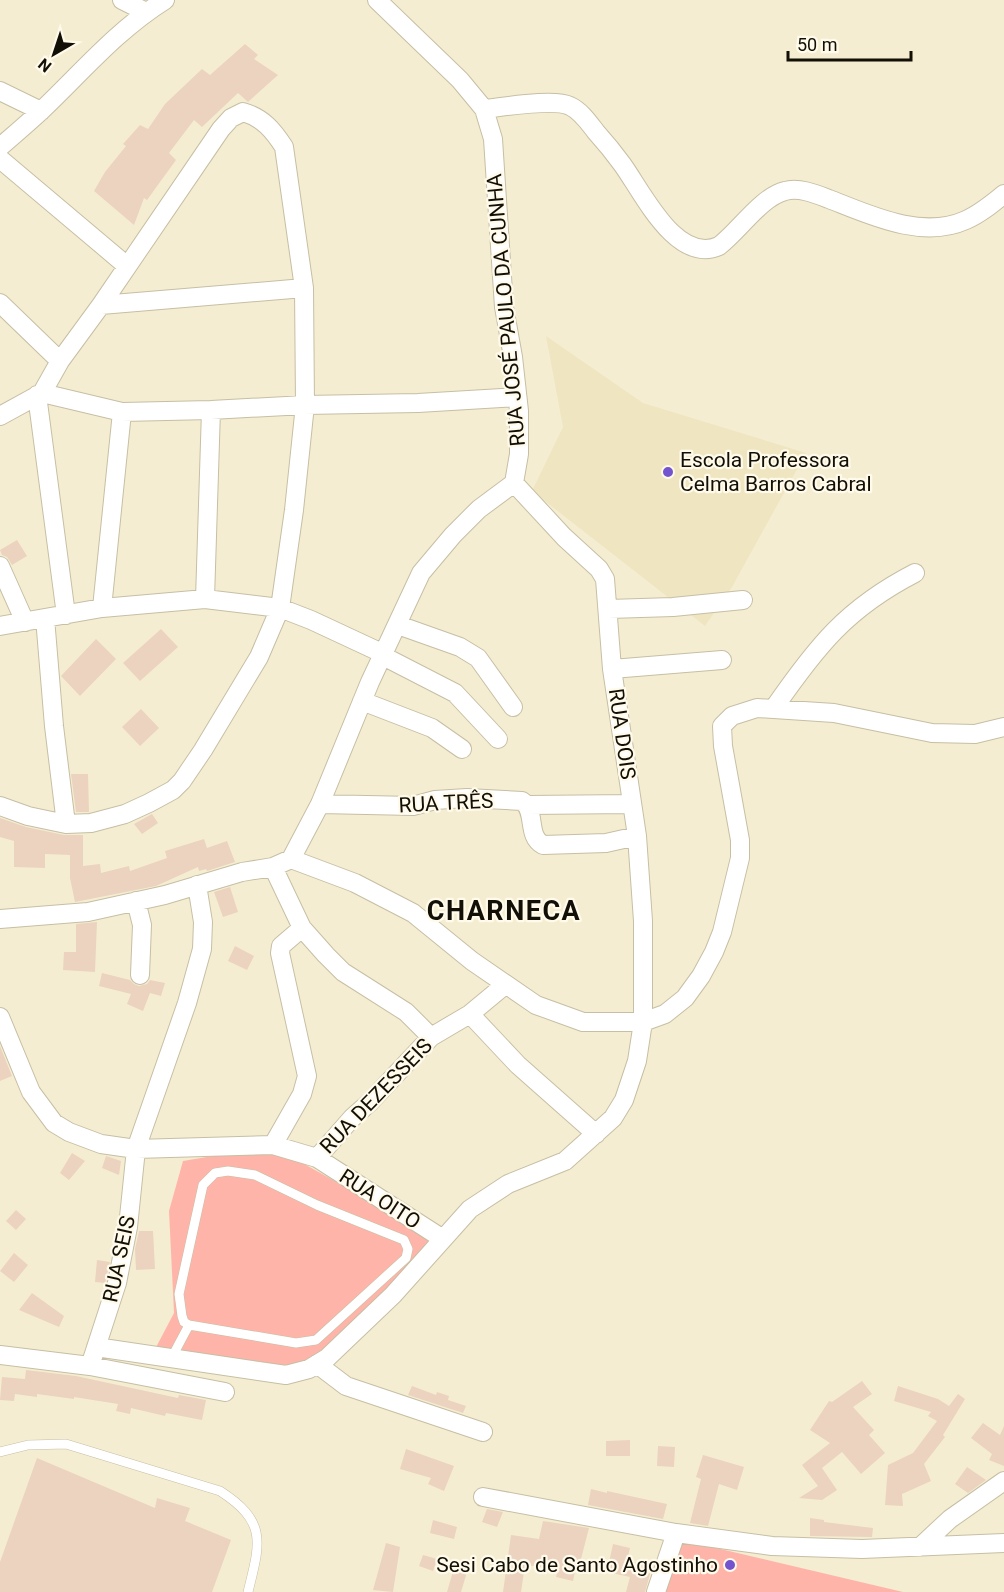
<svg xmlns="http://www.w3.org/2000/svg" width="1004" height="1592" viewBox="0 0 1004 1592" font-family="Roboto,sans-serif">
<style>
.built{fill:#efe5c1}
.green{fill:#ffb4a9}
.building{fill:#ebd3c0}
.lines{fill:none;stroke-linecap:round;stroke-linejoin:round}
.service-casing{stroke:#c6bfa4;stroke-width:10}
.minor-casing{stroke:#c6bfa4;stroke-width:20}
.service{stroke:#fff;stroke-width:9}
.minor{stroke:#fff;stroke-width:18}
.poi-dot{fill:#7454ce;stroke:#fffaea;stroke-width:2}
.labels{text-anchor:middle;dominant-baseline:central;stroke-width:4.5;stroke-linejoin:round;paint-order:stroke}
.street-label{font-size:21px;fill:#110f06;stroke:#fffaea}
.poi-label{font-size:21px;fill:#110f06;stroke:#fffaea;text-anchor:start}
.district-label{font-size:27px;font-weight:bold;letter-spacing:1.5px;fill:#110f06;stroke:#fffaea}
</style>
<rect width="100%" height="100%" fill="#f5edd1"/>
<path class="built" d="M 546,336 L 643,403 L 806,453 L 732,587 L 705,626 L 532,491 L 563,427 Z"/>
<path class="green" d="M 267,1147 L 288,1155 L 437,1238 L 397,1284 L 327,1346 L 287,1374 L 153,1353 L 174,1313 L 169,1211 L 183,1161 Z
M 678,1539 L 903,1592 L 660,1592 Z"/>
<path class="building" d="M 245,44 L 258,55 L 254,59 L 278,75 L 248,102 L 238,93 L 202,127 L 194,120 L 169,153 L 176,160 L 147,200 L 144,198 L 134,225 L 94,191 L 105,172 L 126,146 L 123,144 L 140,125 L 148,129 L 165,104 L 202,69 L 210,75 Z
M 17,540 L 27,556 L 12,565 L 7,557 L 2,555 L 0,550 Z
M 161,629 L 178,647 L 140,681 L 123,663 Z
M 96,639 L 116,659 L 80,696 L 61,676 Z
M 141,709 L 159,728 L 140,746 L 122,727 Z
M 71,774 L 88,774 L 89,812 L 76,812 Z
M 152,814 L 158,823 L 142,834 L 134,824 Z
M 0,818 L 26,827 L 64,835 L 83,835 L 83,866 L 100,864 L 101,873 L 129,866 L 130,871 L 167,858 L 165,851 L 204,839 L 207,848 L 227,841 L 235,862 L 207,871 L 206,869 L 199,871 L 198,867 L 156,886 L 75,902 L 70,878 L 70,855 L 45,854 L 45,868 L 14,867 L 14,841 L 0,837 Z
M 230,887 L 238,912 L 223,917 L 214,892 Z
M 97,922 L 95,972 L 63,970 L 64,952 L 76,952 L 76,924 Z
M 235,946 L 254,956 L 247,970 L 228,961 Z
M 102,973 L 130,980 L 134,984 L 139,986 L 147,984 L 150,980 L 165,983 L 161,996 L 150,993 L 143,1011 L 127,1004 L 131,994 L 99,986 Z
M 0,1046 L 12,1076 L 0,1081 Z
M 72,1153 L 85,1161 L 69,1180 L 60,1173 Z
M 106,1156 L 121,1161 L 119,1175 L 102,1168 Z
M 16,1210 L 26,1219 L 16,1230 L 6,1221 Z
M 139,1231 L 153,1231 L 155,1269 L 136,1270 L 135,1249 Z
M 14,1253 L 28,1265 L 14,1282 L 0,1271 Z
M 97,1260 L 110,1262 L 105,1283 L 95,1282 Z
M 32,1293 L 64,1316 L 59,1327 L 19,1310 Z
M 26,1370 L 76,1376 L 178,1398 L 179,1395 L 206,1400 L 202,1420 L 166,1413 L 165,1416 L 131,1408 L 130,1414 L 116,1411 L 118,1404 L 74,1397 L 74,1399 L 37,1394 L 37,1397 L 15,1394 L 14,1401 L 0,1400 L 2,1377 L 25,1379 Z
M 862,1381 L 872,1394 L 853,1407 L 874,1430 L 869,1435 L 885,1453 L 861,1474 L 842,1452 L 822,1468 L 837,1490 L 822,1500 L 799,1498 L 818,1486 L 802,1465 L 830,1443 L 810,1430 L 829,1401 L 832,1402 Z
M 412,1386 L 436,1395 L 437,1392 L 449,1396 L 448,1400 L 466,1406 L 463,1413 L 408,1395 Z
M 898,1386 L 938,1399 L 949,1406 L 958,1394 L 965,1399 L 943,1435 L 945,1437 L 924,1464 L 931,1481 L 902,1494 L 903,1506 L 885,1505 L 888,1465 L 913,1453 L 937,1421 L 928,1416 L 931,1412 L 894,1401 Z
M 983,1423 L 1000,1435 L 1004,1426 L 1004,1466 L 989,1460 L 992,1454 L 971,1438 Z
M 630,1440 L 630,1456 L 606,1456 L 606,1441 Z
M 658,1446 L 675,1447 L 674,1467 L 657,1466 Z
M 406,1449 L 454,1466 L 444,1491 L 428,1484 L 431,1478 L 400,1469 Z
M 703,1455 L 744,1467 L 737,1490 L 719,1484 L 708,1526 L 690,1523 L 701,1479 L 696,1477 Z
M 37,1458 L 155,1508 L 157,1498 L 190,1508 L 185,1521 L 231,1540 L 212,1592 L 0,1592 L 0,1562 Z
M 967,1467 L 986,1480 L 968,1493 L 955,1484 Z
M 591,1489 L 607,1493 L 607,1491 L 667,1504 L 663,1519 L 588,1505 Z
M 487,1509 L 503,1512 L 497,1527 L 482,1522 Z
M 810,1518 L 824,1520 L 824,1522 L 873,1528 L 872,1537 L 810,1536 Z
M 433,1520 L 457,1527 L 454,1539 L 430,1533 Z
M 543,1521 L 589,1528 L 581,1559 L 582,1560 L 580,1572 L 575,1571 L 573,1581 L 556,1577 L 558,1569 L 525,1565 L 521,1592 L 503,1592 L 511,1535 L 539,1539 Z
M 386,1543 L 400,1547 L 393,1592 L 373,1590 Z
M 613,1544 L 630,1548 L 627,1560 L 652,1567 L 645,1592 L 626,1592 L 630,1577 L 607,1572 Z
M 423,1555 L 437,1559 L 433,1571 L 419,1566 Z
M 454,1568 L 467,1572 L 461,1592 L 447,1592 Z"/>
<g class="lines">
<defs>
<path id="service" d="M 228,1171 L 255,1175 L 317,1205 L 404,1240 L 408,1249 L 406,1258 L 316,1340 L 296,1343 L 189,1325 L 184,1322 L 182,1316 L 179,1294 L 203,1185 L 215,1173 Z
M 172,1357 L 189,1325
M 0,1452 L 28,1445 L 66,1444 L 220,1491 C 268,1522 260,1543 248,1592"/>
<path id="minor" d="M 122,0 L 146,12
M 0,91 L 41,111
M 484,109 C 504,107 554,98 570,106 C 581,111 589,123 596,132 C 605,142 614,153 622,164 C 642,191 676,265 719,246 C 739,231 761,197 785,191 C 799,187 816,194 829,199 C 870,215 922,240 966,220 C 980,214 992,204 1004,194
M 0,147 C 14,135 28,123 42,110 C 82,72 117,30 165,0
M 0,159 L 127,266
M 0,303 L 60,361
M 101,305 L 304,288
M 42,393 L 122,412 L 211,410 L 305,405 L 418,403 L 517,397
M 37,395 L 66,615
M 0,416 L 42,393 L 60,361 L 101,305 L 221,129 L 231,118 L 243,112 C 263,118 273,130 284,147 L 304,288 L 305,405 L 294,510 L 280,608 L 259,657 L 203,750 L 182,781 L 173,790 L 149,803 L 125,814 L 91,823 L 66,824 L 28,816 L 0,806
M 0,566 L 25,622
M 205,599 L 211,410
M 102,608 L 122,412
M 609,609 L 673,607 L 743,600
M 45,618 L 54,726 L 66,824
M 398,625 L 460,647 L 478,658 L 513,707
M 0,626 L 102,608 L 205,599 L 280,608 L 311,620 L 384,654
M 383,656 L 455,693 L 498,739
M 612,669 L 722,660
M 362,701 L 432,728 L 462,749
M 774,708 C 817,646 847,608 915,573
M 320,804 L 413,806 L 435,800 L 467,798 L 522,801 C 537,811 526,836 543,845 L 606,843 L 637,836
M 527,805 L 632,804
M 291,859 L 355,883 L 413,913 L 472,961 L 536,1005 L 583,1022 L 643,1022 L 665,1014 L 685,998 L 701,976 L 714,952 L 722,932 L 740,858 L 740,840 L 723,746 L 722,726 L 732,716 L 757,708 L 834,713 L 932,733 L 975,734 L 1004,727
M 273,867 L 302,928 L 326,955 L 343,972 L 406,1012 L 431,1037
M 136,901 L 142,925 L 140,975
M 0,919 L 88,912 L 165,895 L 242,872 L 273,867 L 291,859 L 320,804 L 370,682 L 421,573 L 453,535 L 479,509 L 514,483 L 519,454 L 519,411 L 513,357 L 504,307 L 493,139 L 484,109 L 460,80 L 377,0
M 470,1014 L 518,1065 L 596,1134
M 0,1017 L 31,1092 L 54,1123 L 69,1132 L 101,1144 L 136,1149 L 273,1145 L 317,1158 L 443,1239
M 273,1145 L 302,1094 L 307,1076 L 280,953 L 281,946 L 302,928
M 317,1158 L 352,1118 L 370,1102 L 431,1037 L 470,1014 L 505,985
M 96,1347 L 286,1375 L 309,1369 L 327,1358 L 393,1295 L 470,1209 L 508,1184 L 565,1161 L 613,1118 L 624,1100 L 637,1061 L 643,1022 L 643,921 L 637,836 L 612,669 L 605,579 L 599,569 L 564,537 L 514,483
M 0,1355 L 90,1366 L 225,1392
M 317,1364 L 346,1386 L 483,1432
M 90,1366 L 117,1283 L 128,1227 L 136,1149 L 187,1003 L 202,949 L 203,922 L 197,885
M 483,1497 L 676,1533 L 772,1546 L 862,1549 L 1004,1543
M 920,1547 L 950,1519 L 1004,1481
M 656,1592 L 676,1533"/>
</defs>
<use href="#service" class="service-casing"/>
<use href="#minor" class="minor-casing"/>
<use href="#service" class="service"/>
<use href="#minor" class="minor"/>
</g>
<g class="poi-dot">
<circle cx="668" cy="472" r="6"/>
<circle cx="730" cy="1565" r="6"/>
</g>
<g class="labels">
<g class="street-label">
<text transform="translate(506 310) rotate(-95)">RUA JOSÉ PAULO DA CUNHA</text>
<text transform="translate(622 734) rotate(82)">RUA DOIS</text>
<text transform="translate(446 803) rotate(-3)">RUA TRÊS</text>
<text transform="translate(376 1096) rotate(-46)">RUA DEZESSEIS</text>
<text transform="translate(380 1199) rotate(33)">RUA OITO</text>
<text transform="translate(119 1259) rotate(-78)">RUA SEIS</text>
</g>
<g class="poi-label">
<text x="680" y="460">Escola Professora<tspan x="680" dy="24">Celma Barros Cabral</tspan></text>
<text x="718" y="1565" text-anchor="end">Sesi Cabo de Santo Agostinho</text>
</g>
<g class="district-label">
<text x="504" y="911">CHARNECA</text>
</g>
</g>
<g transform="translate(54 54) rotate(219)" stroke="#fffaea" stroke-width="4.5" paint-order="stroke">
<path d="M0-4.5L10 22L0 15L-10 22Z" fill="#110f06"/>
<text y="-9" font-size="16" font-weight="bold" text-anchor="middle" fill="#110f06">N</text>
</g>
<path d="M788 51v9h123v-9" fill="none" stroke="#110f06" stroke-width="3"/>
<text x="797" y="51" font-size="18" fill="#110f06" stroke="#fffaea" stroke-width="4.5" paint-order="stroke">50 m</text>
</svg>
